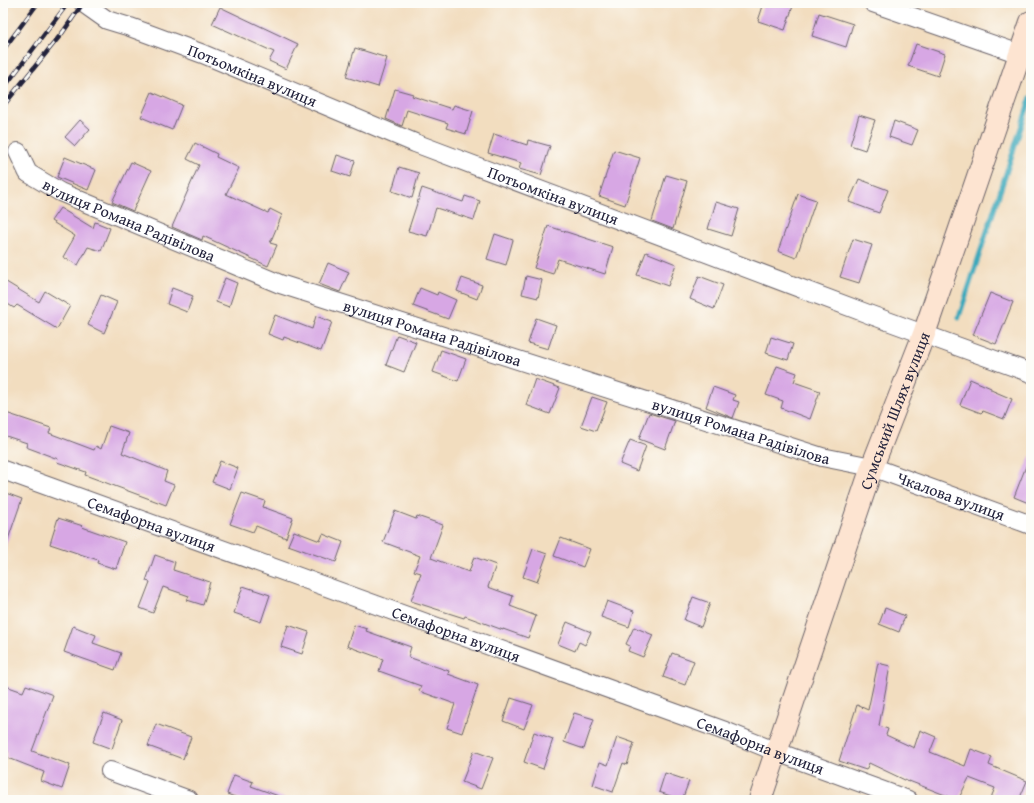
<svg xmlns="http://www.w3.org/2000/svg" width="1034" height="803" viewBox="0 0 1034 803" font-family="'Gentium Book Plus',serif">
<style>
.lines{fill:none;stroke-linecap:round;stroke-linejoin:round}
.stream{stroke:#3ca9bb;stroke-width:5}
.building{fill:#d7a7e4}
.minor-casing{stroke:#6b6369;stroke-width:20}
.secondary-casing{stroke:#6b6369;stroke-width:24}
.minor{stroke:#fff;stroke-width:18}
.secondary{stroke:#fde4d1;stroke-width:22}
.rail-casing{stroke:#22223b;stroke-width:4.5}
.rail{stroke:#fdfcf7;stroke-width:3;stroke-dasharray:9;stroke-linecap:butt}
.labels{text-anchor:middle;dominant-baseline:central;stroke-width:4;stroke-linejoin:round;paint-order:stroke}
.street-label{font-size:16px;fill:#22223b;stroke:#fdfcf7}
</style>
<rect width="100%" height="100%" fill="#fdfcf7"/>
<filter id="ink" filterUnits="userSpaceOnUse"><feTurbulence type="fractalNoise" baseFrequency=".025" numOctaves="2"/><feDisplacementMap in="SourceGraphic" scale="8" xChannelSelector="R" yChannelSelector="G"/><feConvolveMatrix kernelMatrix="1 2 1 2 8 2 1 2 1" color-interpolation-filters="sRGB"/></filter>
<filter id="wash" filterUnits="userSpaceOnUse"><feTurbulence type="fractalNoise" baseFrequency=".012" numOctaves="4" result="noise"/><feDisplacementMap in="SourceGraphic" scale="16" xChannelSelector="R" yChannelSelector="G"/><feGaussianBlur stdDeviation="0.9" result="paint"/><feColorMatrix in="noise" values="0 0 0 0 0 0 0 0 0 0 0 0 0 0 0 0 0 1.4 0 .05"/><feComposite in="paint" operator="in"/></filter>
<g filter="url(#wash)">
<rect width="100%" height="100%" fill="#f2ddbf"/>
<g class="lines">
<path class="stream" d="M 959,317 L 1031,97"/>
</g>
<g id="blocks">
<path class="building" d="M 764,3 L 794,3 L 785,30 L 758,21 Z
M 220,7 L 298,44 L 286,69 L 269,61 L 274,52 L 212,24 Z
M 819,13 L 853,24 L 846,47 L 812,36 Z
M 916,44 L 945,54 L 938,76 L 908,66 Z
M 355,48 L 387,58 L 378,87 L 346,77 Z
M 395,89 L 413,94 L 412,96 L 452,109 L 454,105 L 473,111 L 466,134 L 446,128 L 448,123 L 407,110 L 402,126 L 386,119 Z
M 152,92 L 182,105 L 172,130 L 141,117 Z
M 859,115 L 875,120 L 865,150 L 850,145 Z
M 80,120 L 90,129 L 75,146 L 65,137 Z
M 894,121 L 918,130 L 912,145 L 889,137 Z
M 494,134 L 527,145 L 528,140 L 550,146 L 541,175 L 519,169 L 521,163 L 488,153 Z
M 195,143 L 217,154 L 216,157 L 239,168 L 226,194 L 268,213 L 270,209 L 282,215 L 270,243 L 277,245 L 268,266 L 203,236 L 202,240 L 172,227 L 199,165 L 187,159 Z
M 614,150 L 640,158 L 625,205 L 599,196 Z
M 337,155 L 355,161 L 350,177 L 332,171 Z
M 65,157 L 96,170 L 88,190 L 57,177 Z
M 131,162 L 151,171 L 133,211 L 112,202 Z
M 399,167 L 419,173 L 412,198 L 392,191 Z
M 666,175 L 687,181 L 673,229 L 652,221 Z
M 859,179 L 888,190 L 879,213 L 849,202 Z
M 422,188 L 463,202 L 465,196 L 480,201 L 474,220 L 436,208 L 427,236 L 408,231 Z
M 798,194 L 816,200 L 796,258 L 778,251 Z
M 716,202 L 739,209 L 731,236 L 708,229 Z
M 60,208 L 93,228 L 95,222 L 110,228 L 101,251 L 88,247 L 78,265 L 63,257 L 75,236 L 51,221 Z
M 548,226 L 613,247 L 605,274 L 558,259 L 553,274 L 534,268 Z
M 495,234 L 513,240 L 506,265 L 487,259 Z
M 853,239 L 872,245 L 859,283 L 840,277 Z
M 646,252 L 676,264 L 668,286 L 637,275 Z
M 328,263 L 349,272 L 340,292 L 319,284 Z
M 526,276 L 542,280 L 538,298 L 522,294 Z
M 699,276 L 723,285 L 714,309 L 690,299 Z
M 225,278 L 237,283 L 229,307 L 216,302 Z
M 462,278 L 482,285 L 477,299 L 457,291 Z
M 3,280 L 39,302 L 45,291 L 70,306 L 57,329 L 17,305 L 14,308 L 3,301 Z
M 172,288 L 193,296 L 187,312 L 167,304 Z
M 420,288 L 437,295 L 438,292 L 456,300 L 448,319 L 413,306 Z
M 990,293 L 1013,302 L 996,344 L 973,335 Z
M 101,295 L 117,302 L 104,333 L 88,325 Z
M 275,315 L 312,329 L 316,316 L 332,322 L 321,351 L 284,337 L 283,340 L 268,334 Z
M 536,318 L 556,325 L 548,349 L 528,343 Z
M 397,335 L 416,342 L 404,372 L 386,365 Z
M 771,337 L 793,344 L 788,360 L 766,353 Z
M 441,350 L 466,359 L 458,381 L 433,372 Z
M 777,366 L 797,373 L 794,382 L 820,391 L 810,419 L 781,408 L 783,401 L 766,395 Z
M 535,379 L 560,388 L 550,414 L 526,405 Z
M 970,379 L 991,388 L 991,390 L 1012,399 L 1004,419 L 983,411 L 981,413 L 960,405 Z
M 713,387 L 735,395 L 733,400 L 739,402 L 733,418 L 706,407 Z
M 592,397 L 607,402 L 596,431 L 581,426 Z
M 3,412 L 51,428 L 49,433 L 94,450 L 96,446 L 101,449 L 109,426 L 129,433 L 122,453 L 167,471 L 164,481 L 174,485 L 166,505 L 85,475 L 86,472 L 57,462 L 58,459 L 26,447 L 27,443 L 3,435 Z
M 649,413 L 675,421 L 665,449 L 639,439 Z
M 630,440 L 646,446 L 637,471 L 620,464 Z
M 1030,456 L 1031,456 L 1031,504 L 1014,497 Z
M 220,461 L 238,468 L 230,489 L 212,482 Z
M 3,492 L 22,499 L 5,548 L 3,547 Z
M 242,493 L 265,501 L 263,507 L 293,518 L 286,538 L 256,526 L 253,532 L 230,524 Z
M 395,511 L 416,519 L 417,516 L 443,525 L 431,558 L 469,572 L 474,557 L 496,565 L 488,587 L 513,596 L 510,606 L 536,616 L 528,638 L 503,629 L 503,630 L 465,616 L 464,618 L 411,601 L 421,573 L 414,571 L 420,556 L 383,542 Z
M 58,518 L 83,526 L 82,527 L 125,542 L 116,569 L 97,563 L 98,560 L 50,544 Z
M 294,531 L 320,541 L 323,534 L 343,542 L 336,562 L 288,545 Z
M 561,538 L 590,549 L 583,567 L 554,556 Z
M 533,549 L 547,554 L 537,582 L 523,577 Z
M 155,555 L 175,562 L 173,570 L 210,582 L 203,605 L 187,600 L 189,596 L 163,587 L 153,613 L 140,608 L 150,582 L 146,581 Z
M 243,586 L 270,595 L 261,622 L 234,613 Z
M 693,597 L 710,603 L 701,627 L 684,620 Z
M 607,601 L 634,611 L 629,627 L 601,617 Z
M 885,608 L 905,616 L 899,632 L 879,624 Z
M 567,622 L 591,632 L 585,645 L 579,642 L 575,651 L 558,644 Z
M 288,625 L 309,632 L 302,654 L 281,647 Z
M 354,625 L 367,629 L 366,631 L 411,647 L 408,657 L 449,671 L 448,674 L 478,685 L 462,733 L 447,728 L 455,704 L 419,691 L 421,686 L 379,671 L 383,659 L 347,646 Z
M 73,626 L 96,635 L 93,643 L 121,653 L 115,670 L 64,652 Z
M 634,627 L 653,635 L 643,657 L 628,651 L 630,646 L 626,644 Z
M 672,653 L 694,661 L 685,685 L 663,677 Z
M 878,663 L 890,666 L 879,726 L 888,729 L 886,735 L 914,748 L 920,730 L 936,737 L 930,752 L 965,766 L 971,749 L 992,757 L 989,765 L 1027,781 L 1019,800 L 990,800 L 995,788 L 969,778 L 958,800 L 909,781 L 909,782 L 869,763 L 866,770 L 839,761 L 857,705 L 868,710 Z
M 3,685 L 23,692 L 26,685 L 53,695 L 32,751 L 70,765 L 62,789 L 41,781 L 44,772 L 6,757 L 8,751 L 3,750 Z
M 511,698 L 533,705 L 524,729 L 503,721 Z
M 104,713 L 122,720 L 112,749 L 93,742 Z
M 574,713 L 594,719 L 584,749 L 564,742 Z
M 156,724 L 191,737 L 183,759 L 148,746 Z
M 534,732 L 553,739 L 543,769 L 524,762 Z
M 617,737 L 634,743 L 627,765 L 623,763 L 613,792 L 593,785 L 600,762 L 608,765 Z
M 474,751 L 493,758 L 481,789 L 462,782 Z
M 665,773 L 689,781 L 682,800 L 659,792 Z
M 234,775 L 253,782 L 251,786 L 284,798 L 284,800 L 243,800 L 227,794 Z"/>
</g>
</g>
<g filter="url(#ink)">
<use href="#blocks" fill-opacity="0" stroke="#6b6369" stroke-width="1"/>
<g class="lines">
<defs>
<g id="minor">
<path id="s1" d="M 83,3 L 107,20 L 130,27 L 203,54 L 415,143 L 871,315 L 1031,373"/>
<path d="M 873,3 L 1020,54"/>
<path id="s2" d="M 18,152 L 28,173 L 60,192 L 280,284 L 822,457 L 872,467 L 1031,525"/>
<path id="s3" d="M 3,470 L 725,731 L 777,752 L 908,800"/>
<path d="M 110,771 L 189,800"/>
</g>
<g id="secondary">
<path id="s4" d="M 760,800 L 872,467 L 924,334 L 1031,22"/>
</g>
</defs>
<use href="#minor" class="minor-casing"/>
<use href="#secondary" class="secondary-casing"/>
<use href="#minor" class="minor"/>
<use href="#secondary" class="secondary"/>
<defs>
<path id="rail" d="M 3,50 L 38,3
M 3,89 L 68,3
M 3,106 L 63,32 L 83,3"/>
</defs>
<use href="#rail" class="rail-casing"/>
<use href="#rail" class="rail"/>
</g>
</g>
<g class="labels">
<g class="street-label">
<text stroke="none"><textPath href="#s1" startOffset="185">Потьомкіна вулиця</textPath></text>
<text stroke="none"><textPath href="#s1" startOffset="509">Потьомкіна вулиця</textPath></text>
<text stroke="none"><textPath href="#s2" startOffset="135">вулиця Романа Радівілова</textPath></text>
<text stroke="none"><textPath href="#s2" startOffset="459">вулиця Романа Радівілова</textPath></text>
<text stroke="none"><textPath href="#s4" startOffset="412">Сумський Шлях вулиця</textPath></text>
<text stroke="none"><textPath href="#s2" startOffset="783">вулиця Романа Радівілова</textPath></text>
<text stroke="none"><textPath href="#s2" startOffset="1003">Чкалова вулиця</textPath></text>
<text stroke="none"><textPath href="#s3" startOffset="158">Семафорна вулиця</textPath></text>
<text stroke="none"><textPath href="#s3" startOffset="482">Семафорна вулиця</textPath></text>
<text stroke="none"><textPath href="#s3" startOffset="806">Семафорна вулиця</textPath></text>
</g>
</g>
<rect width="1034" height="803" fill="none" stroke="#fdfcf7" stroke-width="16"/>
</svg>
